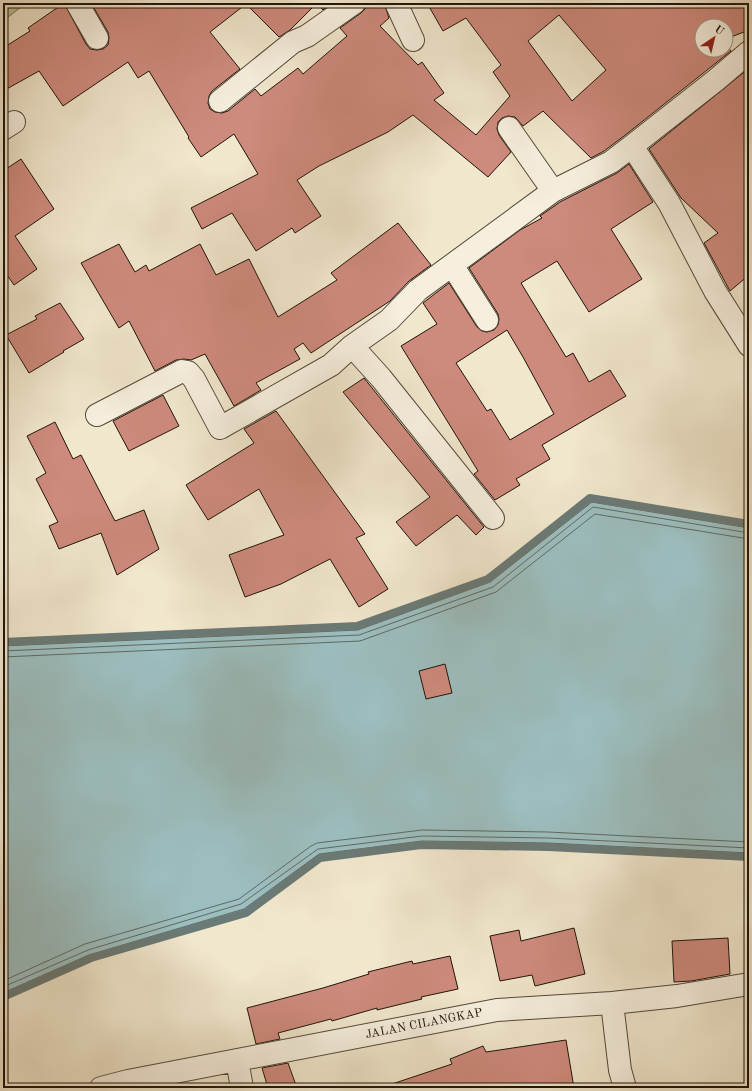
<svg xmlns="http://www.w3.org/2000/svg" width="752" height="1091" viewBox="0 0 752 1091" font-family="'Old Standard TT',serif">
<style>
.green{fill:#c2c393;stroke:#706c4e}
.water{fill:#9cbebf;stroke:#6a7a76}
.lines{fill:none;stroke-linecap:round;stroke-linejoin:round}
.shore{stroke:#5e6964;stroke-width:1}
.stream{stroke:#6a7a76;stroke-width:8}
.building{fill:#ce8a7d;stroke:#1f1409;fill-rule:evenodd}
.minor-casing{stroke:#54493a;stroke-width:24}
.minor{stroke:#f6efde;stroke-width:22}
.labels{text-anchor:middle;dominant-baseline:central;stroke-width:3;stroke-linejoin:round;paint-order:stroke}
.street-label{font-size:12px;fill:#1f1409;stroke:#f6efde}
</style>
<rect width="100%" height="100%" fill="#f1e7cd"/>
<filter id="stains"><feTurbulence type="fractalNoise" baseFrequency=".005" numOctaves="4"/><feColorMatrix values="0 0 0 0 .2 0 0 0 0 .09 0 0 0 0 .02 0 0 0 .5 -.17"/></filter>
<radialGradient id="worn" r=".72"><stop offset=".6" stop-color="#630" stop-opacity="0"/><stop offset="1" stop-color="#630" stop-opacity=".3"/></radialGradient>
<path class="green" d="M 3,3 L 26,3 L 3,21 Z"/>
<path class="water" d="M 590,498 L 749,524 L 749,857 L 548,847 L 421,845 L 320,858 L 246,913 L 91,958 L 3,997 L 3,642 L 357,626 L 488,579 Z"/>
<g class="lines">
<path class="shore" d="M 3,646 L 358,630 L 490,582 L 592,502 L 749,528
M 3,651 L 359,635 L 493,587 L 593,507 L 749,533
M 3,657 L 360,641 L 496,592 L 595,514 L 749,539
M 3,981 L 85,944 L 239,899 L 311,846 L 317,843 L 422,830 L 548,832 L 749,842
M 3,987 L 88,950 L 241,904 L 318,849 L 422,836 L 548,838 L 749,848
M 3,993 L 89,955 L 244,909 L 319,854 L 422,841 L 548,843 L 749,853"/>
<path class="stream" d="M 3,642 L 357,626 L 488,579 L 590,498 L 749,524
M 3,997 L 91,958 L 246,913 L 320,858 L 421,845 L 548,847 L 749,857"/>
</g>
<path class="building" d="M 64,3 L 86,44 L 90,49 L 97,50 L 103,49 L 108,45 L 109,38 L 108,32 L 91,3 L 317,3 L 290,30 L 279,37 L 246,4 L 210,32 L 240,69 L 212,91 L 209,96 L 208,103 L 210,109 L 215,112 L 222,113 L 228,111 L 255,89 L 261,96 L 298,68 L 303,74 L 347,36 L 340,28 L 361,13 L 365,9 L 366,3 L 384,3 L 389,18 L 380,26 L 418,65 L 422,62 L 444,93 L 434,100 L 476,135 L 510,96 L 493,72 L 501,65 L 466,18 L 443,31 L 427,3 L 749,3 L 749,30 L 726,39 L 726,26 L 702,26 L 702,50 L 726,50 L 726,45 L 731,51 L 624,136 L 604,151 L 591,158 L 543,111 L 523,126 L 515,117 L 508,116 L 502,118 L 498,122 L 497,129 L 499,135 L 511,152 L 488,177 L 413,115 L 388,132 L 319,166 L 297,180 L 321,216 L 295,233 L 292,228 L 256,251 L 232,213 L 202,229 L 191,208 L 258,174 L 234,134 L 201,157 L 188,138 L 189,137 L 149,71 L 138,78 L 128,62 L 63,106 L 39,71 L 3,91 L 3,48 L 30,31 L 28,28 ZM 559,15 L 606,70 L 572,101 L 528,41 Z
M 317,3 L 332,3 L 323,10 Z
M 748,69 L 749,70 L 749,275 L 730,291 L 704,243 L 718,233 L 681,198 L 649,149 Z
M 21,159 L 54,209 L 15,236 L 37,269 L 14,285 L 3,269 L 3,171 Z
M 629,164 L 653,202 L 611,229 L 642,279 L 589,312 L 557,261 L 521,283 L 566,357 L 573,353 L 589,382 L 610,370 L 626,396 L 542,445 L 550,459 L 516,479 L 520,485 L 495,500 L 474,474 L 478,471 L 401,346 L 437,324 L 423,303 L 449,283 L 477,327 L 482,331 L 487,332 L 494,330 L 498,325 L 499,319 L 498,314 L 469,268 L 520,230 L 542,218 L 540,216 L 560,202 L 617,173 ZM 507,330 L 523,357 L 554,414 L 510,440 L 491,409 L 487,411 L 456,363 Z
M 398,223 L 431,265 L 409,281 L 390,301 L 311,353 L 303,343 L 294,349 L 300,359 L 256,383 L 261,390 L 234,406 L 205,354 L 191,360 L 184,359 L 176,360 L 155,371 L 129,321 L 119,328 L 81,263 L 119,244 L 135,272 L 146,265 L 149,271 L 200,244 L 216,275 L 249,259 L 278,317 L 337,280 L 331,273 Z
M 60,303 L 84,339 L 63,351 L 64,352 L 29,373 L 6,335 L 37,319 L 35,316 Z
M 364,378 L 484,527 L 476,535 L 457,515 L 416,546 L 396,522 L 430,497 L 343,392 Z
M 163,395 L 179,426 L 129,451 L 113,421 Z
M 276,411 L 365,534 L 356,538 L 388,589 L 359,607 L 330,559 L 281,584 L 245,597 L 229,555 L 284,535 L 259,489 L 208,520 L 186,485 L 254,443 L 244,429 Z
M 55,422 L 73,459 L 81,455 L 115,521 L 144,510 L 159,549 L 117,575 L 101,533 L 59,549 L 49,526 L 58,522 L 36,479 L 46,473 L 27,436 Z
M 445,664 L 452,693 L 426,699 L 419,671 Z
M 574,928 L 585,974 L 535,986 L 532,975 L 500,981 L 490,936 L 519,930 L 521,941 Z
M 728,938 L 730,974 L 691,981 L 674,982 L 672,941 Z
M 450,956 L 458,989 L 421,997 L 422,999 L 377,1010 L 377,1008 L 332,1021 L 331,1019 L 278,1033 L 280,1039 L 256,1044 L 247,1008 L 323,988 L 369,974 L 368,972 L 412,961 L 413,964 Z
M 566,1040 L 574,1088 L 393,1088 L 392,1084 L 452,1064 L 450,1059 L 483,1046 L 486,1052 Z
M 288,1063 L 297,1088 L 268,1088 L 262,1068 Z"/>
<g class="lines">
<defs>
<path id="minor" d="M 77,3 L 97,38
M 396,3 L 413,40
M 220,101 L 293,42 L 307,36 L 354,3
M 509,128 L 553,191
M 3,129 L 14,122
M 632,146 L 669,203 L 715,291 L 749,345
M 452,265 L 487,320
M 352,346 L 381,378 L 493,518
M 97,415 L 182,371 L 188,372 L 194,379 L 220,428 L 331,365 L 352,346 L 389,320 L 418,290 L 553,191 L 611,162 L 632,146 L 716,80 L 749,52
M 612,1003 L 620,1070 L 625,1088
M 237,1060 L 242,1088
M 101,1088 L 128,1081 L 497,1010 L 612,1003 L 677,996 L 749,984"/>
</defs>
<use href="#minor" class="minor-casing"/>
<use href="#minor" class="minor"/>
</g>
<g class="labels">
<g class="street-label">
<text transform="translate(424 1024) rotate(-11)">JALAN CILANGKAP</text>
</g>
</g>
<rect width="752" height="1091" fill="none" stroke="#f1e7cd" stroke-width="16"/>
<rect x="4" y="4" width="744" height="1083" fill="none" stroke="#1f1409" stroke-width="2"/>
<rect x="8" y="8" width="736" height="1075" fill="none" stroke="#1f1409"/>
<g transform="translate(714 38) rotate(35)"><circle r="19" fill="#f6efde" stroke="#a09789"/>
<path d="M0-3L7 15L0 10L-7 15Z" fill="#8f2418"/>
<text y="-6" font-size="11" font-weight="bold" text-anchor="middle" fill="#1f1409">U</text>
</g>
<rect width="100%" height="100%" filter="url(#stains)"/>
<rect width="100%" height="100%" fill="url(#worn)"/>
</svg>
